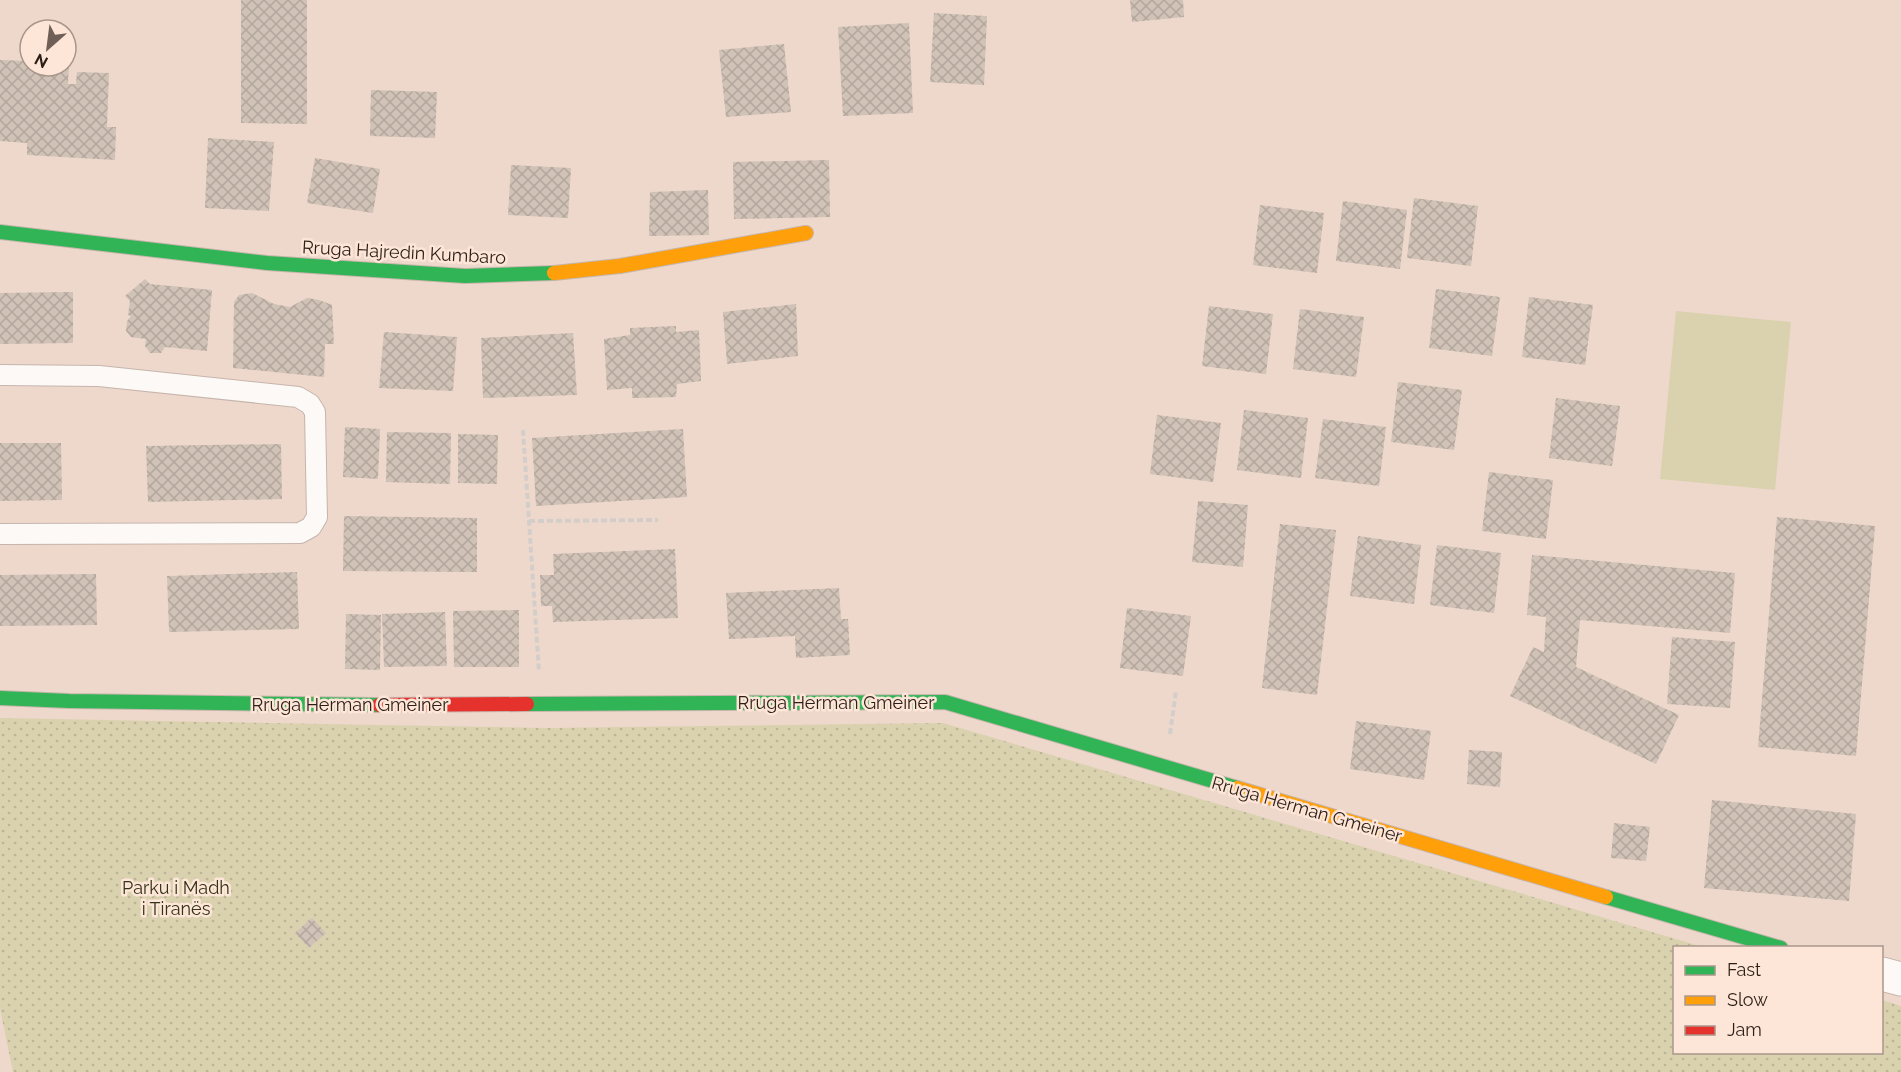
<svg xmlns="http://www.w3.org/2000/svg" width="1901" height="1072" viewBox="0 0 1901 1072" font-family="Raleway,sans-serif">
<style>
.grass{fill:#dad2af}
.park{fill:url(#park-dots)}
.building{fill:url(#building-cross-hatch)}
.lines{fill:none;stroke-linecap:round;stroke-linejoin:round}
.lane-casing{stroke:#c6b5ac;stroke-width:22}
.street-casing{stroke:#c6b5ac;stroke-width:35}
.fast-casing{stroke:#c6b5ac;stroke-width:16}
.slow-casing{stroke:#c6b5ac;stroke-width:16}
.jam-casing{stroke:#c6b5ac;stroke-width:16}
.path{stroke:#d4ceca;stroke-width:4;stroke-dasharray:6 3;stroke-linecap:butt}
.lane{stroke:#fcf9f7;stroke-width:20}
.street{stroke:#fcf9f7;stroke-width:33}
.fast{stroke:#30b455;stroke-width:14}
.slow{stroke:#ff9f0a;stroke-width:14}
.jam{stroke:#e5322d;stroke-width:14}
.labels{text-anchor:middle;dominant-baseline:central;stroke-width:5;stroke-linejoin:round;paint-order:stroke}
.street-label{font-size:18px;fill:#2c1e16;stroke:#fde6d8}
.park-label{font-size:18px;fill:#333415;stroke:#fde6d8}
</style>
<defs>
<pattern id="park-dots" width="8" height="8" patternUnits="userSpaceOnUse" patternTransform="scale(1.5)"><rect width="8" height="8" fill="#dad2af"/><path d="M2 2h.1M6 6h.1" fill="none" stroke="#bbb496" stroke-width="1.8" stroke-linecap="round"/></pattern>
<pattern id="building-cross-hatch" width="8" height="8" patternUnits="userSpaceOnUse" patternTransform="scale(1.5)"><rect width="8" height="8" fill="#d0c2b6"/><path d="M0 0l8 8M0 8l8-8" fill="none" stroke="#b3a69c"/></pattern>
</defs>
<rect width="100%" height="100%" fill="#eed8cc"/>
<path class="grass" d="M 1676,311 L 1791,322 L 1775,490 L 1660,479 Z"/>
<path class="park" d="M 0,718 L 547,728 L 943,723 L 1703,947 L 1674,948 L 1674,1052 L 1882,1052 L 1882,1000 L 1901,1006 L 1901,1072 L 13,1072 L 0,1009 Z"/>
<path class="building" d="M 241,0 L 307,0 L 307,124 L 241,123 Z
M 1130,0 L 1183,0 L 1184,17 L 1132,22 Z
M 934,13 L 987,16 L 984,85 L 930,82 Z
M 909,23 L 913,113 L 843,116 L 838,27 Z
M 784,44 L 791,112 L 726,117 L 719,50 Z
M 0,60 L 30,61 L 30,66 L 66,66 L 66,63 L 69,63 L 68,84 L 76,84 L 77,72 L 109,73 L 107,127 L 116,127 L 115,160 L 27,155 L 27,143 L 0,141 Z
M 371,90 L 437,92 L 435,138 L 370,136 Z
M 208,138 L 274,142 L 269,211 L 205,208 Z
M 315,158 L 380,169 L 373,213 L 307,203 Z
M 829,160 L 830,217 L 734,219 L 733,162 Z
M 511,165 L 571,168 L 568,218 L 508,215 Z
M 708,190 L 709,235 L 649,236 L 650,192 Z
M 1414,198 L 1478,206 L 1471,266 L 1407,258 Z
M 1343,201 L 1407,210 L 1400,269 L 1336,261 Z
M 1260,205 L 1324,213 L 1317,273 L 1253,265 Z
M 145,279 L 150,284 L 212,290 L 207,351 L 165,347 L 161,353 L 150,353 L 145,346 L 146,339 L 131,337 L 126,331 L 127,321 L 131,316 L 128,315 L 130,301 L 125,296 Z
M 1436,289 L 1500,297 L 1492,356 L 1429,348 Z
M 73,292 L 73,343 L 0,344 L 0,293 Z
M 252,293 L 274,304 L 290,307 L 307,298 L 319,300 L 332,305 L 334,344 L 325,344 L 324,377 L 233,368 L 234,302 L 239,295 Z
M 1529,297 L 1593,305 L 1585,365 L 1522,357 Z
M 796,304 L 798,356 L 727,364 L 723,312 Z
M 1209,306 L 1273,314 L 1266,374 L 1202,366 Z
M 1300,309 L 1364,317 L 1356,377 L 1293,369 Z
M 676,326 L 676,332 L 699,330 L 701,381 L 677,384 L 676,397 L 632,398 L 632,388 L 607,390 L 604,339 L 630,335 L 630,328 Z
M 384,332 L 457,337 L 453,391 L 379,388 Z
M 573,333 L 577,395 L 483,398 L 481,338 Z
M 1398,382 L 1462,390 L 1454,450 L 1391,442 Z
M 1556,398 L 1620,406 L 1612,466 L 1549,458 Z
M 1244,410 L 1308,418 L 1301,478 L 1237,470 Z
M 1157,415 L 1221,423 L 1213,482 L 1150,474 Z
M 1323,419 L 1386,427 L 1379,486 L 1315,478 Z
M 345,427 L 380,429 L 378,479 L 343,477 Z
M 683,429 L 687,497 L 536,506 L 532,438 Z
M 387,432 L 451,433 L 450,484 L 386,482 Z
M 458,434 L 498,435 L 497,484 L 458,483 Z
M 0,443 L 61,443 L 62,500 L 0,501 Z
M 281,444 L 282,499 L 148,502 L 146,446 Z
M 1489,472 L 1553,480 L 1546,539 L 1482,531 Z
M 1198,501 L 1248,505 L 1243,567 L 1192,562 Z
M 344,516 L 477,518 L 477,572 L 343,571 Z
M 1777,517 L 1875,526 L 1856,756 L 1758,747 Z
M 1280,524 L 1336,530 L 1317,695 L 1262,688 Z
M 1358,536 L 1421,545 L 1414,604 L 1350,596 Z
M 1437,545 L 1501,553 L 1494,613 L 1430,605 Z
M 675,549 L 678,618 L 553,622 L 552,606 L 541,606 L 540,575 L 554,575 L 553,554 Z
M 1532,555 L 1735,573 L 1730,633 L 1580,620 L 1576,667 L 1679,715 L 1656,764 L 1510,696 L 1533,647 L 1544,652 L 1546,617 L 1527,615 Z
M 297,572 L 299,629 L 169,632 L 167,576 Z
M 96,574 L 97,625 L 0,626 L 0,575 Z
M 839,588 L 841,619 L 848,619 L 850,655 L 796,658 L 795,636 L 729,639 L 726,593 Z
M 1127,608 L 1191,616 L 1183,676 L 1120,668 Z
M 519,610 L 519,667 L 454,667 L 453,611 Z
M 445,612 L 447,666 L 384,667 L 382,614 Z
M 346,614 L 381,615 L 380,670 L 345,669 Z
M 1672,637 L 1735,642 L 1730,708 L 1667,704 Z
M 1356,721 L 1431,731 L 1424,780 L 1350,769 Z
M 1469,750 L 1502,752 L 1500,787 L 1467,784 Z
M 1712,800 L 1856,814 L 1849,901 L 1704,888 Z
M 1614,823 L 1650,827 L 1646,861 L 1611,858 Z
M 312,918 L 326,933 L 309,948 L 295,933 Z"/>
<g class="lines">
<defs>
<path id="lane" d="M 0,375 L 99,376 L 298,397 L 310,404 L 315,412 L 317,517 L 311,527 L 300,533 L 0,534"/>
<path id="street" d="M 1882,974 L 1901,979"/>
<path id="fast" d="M 0,232 L 267,263 L 465,276 L 554,273
M 0,698 L 69,701 L 379,705
M 527,704 L 945,702 L 1237,788
M 1606,897 L 1781,948"/>
<path id="slow" d="M 554,273 L 620,266 L 806,233
M 1237,788 L 1606,897"/>
<path id="jam" d="M 379,705 L 527,704"/>
</defs>
<use href="#lane" class="lane-casing"/>
<use href="#street" class="street-casing"/>
<use href="#fast" class="fast-casing"/>
<use href="#slow" class="slow-casing"/>
<use href="#jam" class="jam-casing"/>
<path class="path" d="M 523,430 L 539,672
M 529,521 L 658,520
M 1170,734 L 1176,691"/>
<use href="#lane" class="lane"/>
<use href="#street" class="street"/>
<use href="#fast" class="fast"/>
<use href="#slow" class="slow"/>
<use href="#jam" class="jam"/>
</g>
<g class="labels">
<g class="street-label">
<text transform="translate(404 252) rotate(3)">Rruga Hajredin Kumbaro</text>
<text x="836" y="702">Rruga Herman Gmeiner</text>
<text x="350" y="704">Rruga Herman Gmeiner</text>
<text transform="translate(1307 809) rotate(16)">Rruga Herman Gmeiner</text>
</g>
<g class="park-label">
<text x="176" y="887">Parku i Madh<tspan x="176" dy="21">i Tiranës</tspan></text>
</g>
</g>
<rect x="1673" y="946" width="210" height="108" fill="#fde6d8" stroke="#a9968a" stroke-width="1.5"/>
<rect x="1685" y="966" width="30" height="9" fill="#30b455" stroke="#a9968a" stroke-width="1.5"/>
<text x="1727" y="976" font-size="18" fill="#2c1e16">Fast</text>
<rect x="1685" y="996" width="30" height="9" fill="#ff9f0a" stroke="#a9968a" stroke-width="1.5"/>
<text x="1727" y="1006" font-size="18" fill="#2c1e16">Slow</text>
<rect x="1685" y="1026" width="30" height="9" fill="#e5322d" stroke="#a9968a" stroke-width="1.5"/>
<text x="1727" y="1036" font-size="18" fill="#2c1e16">Jam</text>
<g transform="translate(48 48) rotate(208)"><circle r="28" fill="#fde6d8" stroke="#a9968a" stroke-width="1.5"/>
<path d="M0-4.5L10 22L0 15L-10 22Z" fill="#705f56"/>
<text y="-9" font-size="16" font-weight="bold" text-anchor="middle" fill="#2c1e16">N</text>
</g>
</svg>
